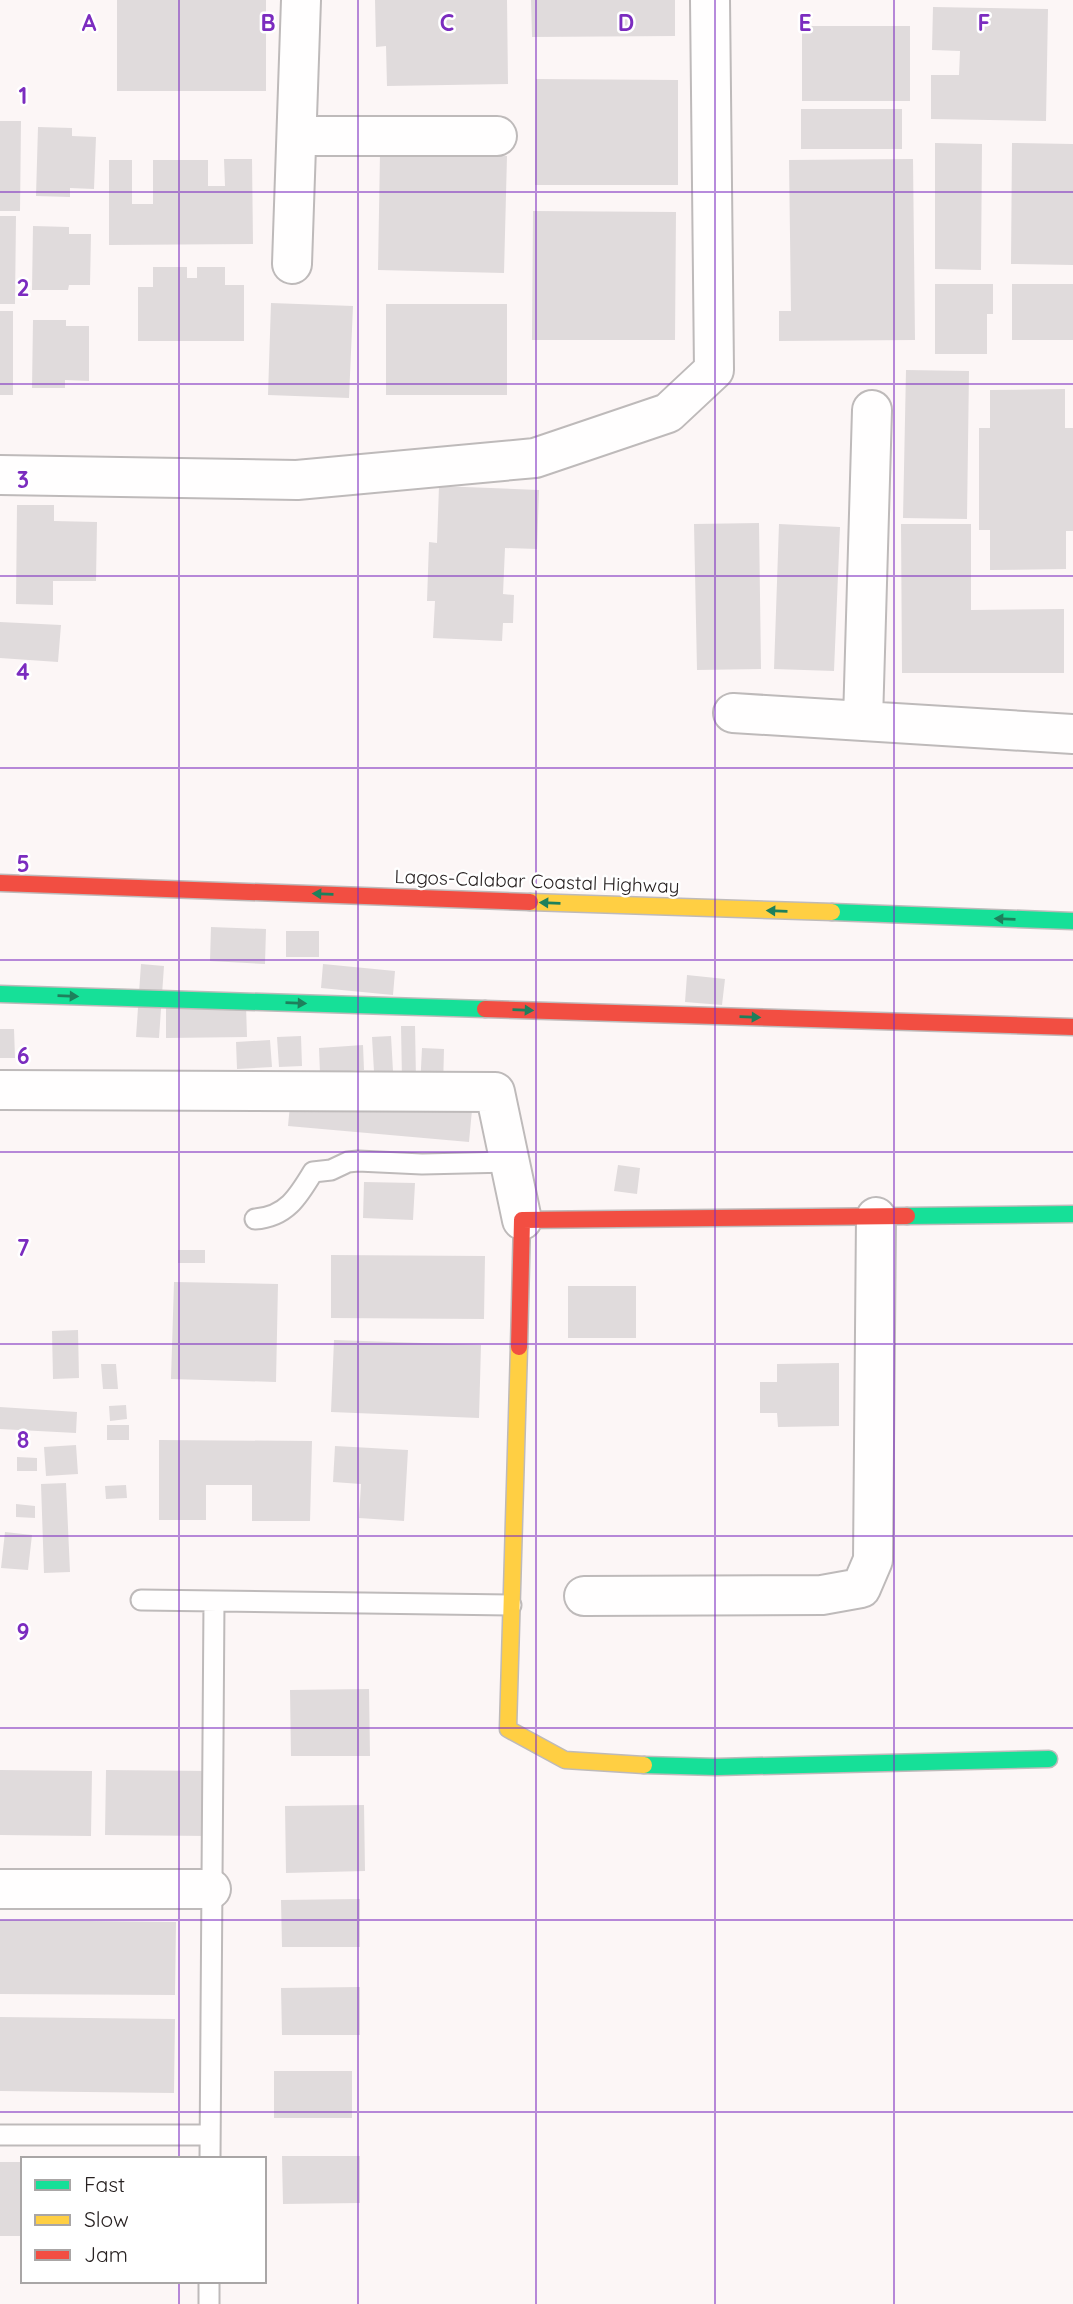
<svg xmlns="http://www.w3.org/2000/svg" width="1073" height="2304" viewBox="0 0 1073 2304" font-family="Quicksand,sans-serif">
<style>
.building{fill:#e0dbdc}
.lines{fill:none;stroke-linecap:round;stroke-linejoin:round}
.lane-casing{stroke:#bebaba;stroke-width:23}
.street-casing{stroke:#bebaba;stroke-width:42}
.fast-casing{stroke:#bebaba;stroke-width:19}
.slow-casing{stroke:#bebaba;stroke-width:19}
.jam-casing{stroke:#bebaba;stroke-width:19}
.lane{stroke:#fffefe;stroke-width:19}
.street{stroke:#fffefe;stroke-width:38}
.fast{stroke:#16e098;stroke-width:16}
.slow{stroke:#ffcf43;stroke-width:16}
.jam{stroke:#f24e42;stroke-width:16}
.oneway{fill:#1e805c}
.grid{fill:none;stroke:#7b2cbf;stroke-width:2;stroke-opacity:0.55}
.labels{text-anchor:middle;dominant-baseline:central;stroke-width:5;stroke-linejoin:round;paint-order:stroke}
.street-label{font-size:19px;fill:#272121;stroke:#fff}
.grid-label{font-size:23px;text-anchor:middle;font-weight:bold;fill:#7b2cbf;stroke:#fff;stroke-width:5;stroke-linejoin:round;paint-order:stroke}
</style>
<rect width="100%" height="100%" fill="#fcf6f6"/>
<path class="building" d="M 117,0 L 266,0 L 266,91 L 117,91 Z
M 375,0 L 507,0 L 508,84 L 387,86 L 386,46 L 376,47 Z
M 531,0 L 675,0 L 675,36 L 532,37 Z
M 933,7 L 1048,9 L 1046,121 L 931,119 L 931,75 L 959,75 L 960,51 L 932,50 Z
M 802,26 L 910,26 L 910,101 L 802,101 Z
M 536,79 L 678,80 L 678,185 L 535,185 Z
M 801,109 L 902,109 L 902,149 L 801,149 Z
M 0,121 L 21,121 L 20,211 L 0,211 Z
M 38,127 L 72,128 L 72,136 L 96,137 L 94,189 L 70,188 L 70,197 L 36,196 Z
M 935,143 L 982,144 L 981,270 L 935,269 Z
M 1012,143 L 1073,144 L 1073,265 L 1011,264 Z
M 380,153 L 507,156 L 504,273 L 378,270 Z
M 224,159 L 252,159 L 253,244 L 109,245 L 109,160 L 132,160 L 132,204 L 153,204 L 153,160 L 208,160 L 208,186 L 225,186 Z
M 913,159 L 915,340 L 779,341 L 779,311 L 791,311 L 789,160 Z
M 533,211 L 676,212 L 675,340 L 532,340 Z
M 0,216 L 16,216 L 15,304 L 0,304 Z
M 33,226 L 69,227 L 69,234 L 91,234 L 90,285 L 69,285 L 68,290 L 32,290 Z
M 153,267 L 187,267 L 187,278 L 197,278 L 197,267 L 225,267 L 225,285 L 244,285 L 244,341 L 138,341 L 138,287 L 153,287 Z
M 935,284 L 993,284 L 993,314 L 987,314 L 987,354 L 935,354 Z
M 1012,284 L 1073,284 L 1073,340 L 1012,340 Z
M 271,303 L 353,306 L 349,398 L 268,395 Z
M 386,304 L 507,304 L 507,395 L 386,395 Z
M 0,311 L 13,311 L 13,395 L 0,395 Z
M 33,320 L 66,320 L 66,326 L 89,326 L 89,381 L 65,380 L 65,388 L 32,388 Z
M 906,370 L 969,371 L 967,519 L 903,518 Z
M 1065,389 L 1065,428 L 1073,428 L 1073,531 L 1066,531 L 1066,569 L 990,570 L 990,530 L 979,530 L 979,428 L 990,428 L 990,390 Z
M 439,486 L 539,490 L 537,549 L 505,548 L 503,594 L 514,595 L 513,623 L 503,623 L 502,641 L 433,638 L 435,601 L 427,601 L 429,542 L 437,543 Z
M 17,505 L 54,505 L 54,521 L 97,522 L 96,581 L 53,581 L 53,605 L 16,604 Z
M 759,523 L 761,669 L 697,670 L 694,524 Z
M 779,524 L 840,527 L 834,671 L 774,669 Z
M 901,524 L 971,524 L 971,610 L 1064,609 L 1064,673 L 902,673 Z
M 0,622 L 61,625 L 58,662 L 0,658 Z
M 211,927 L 266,929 L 265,964 L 210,961 Z
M 286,931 L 319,931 L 319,957 L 286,957 Z
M 141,964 L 164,966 L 159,1038 L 136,1037 Z
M 323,964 L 395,971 L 393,995 L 321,988 Z
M 687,975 L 725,979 L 722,1005 L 685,1002 Z
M 246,1005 L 247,1037 L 166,1038 L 166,1007 Z
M 401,1026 L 415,1026 L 416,1080 L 402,1080 Z
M 0,1029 L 14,1029 L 15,1058 L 0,1058 Z
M 301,1036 L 302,1066 L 279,1067 L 277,1037 Z
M 391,1036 L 394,1089 L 375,1089 L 372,1037 Z
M 270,1040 L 272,1067 L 237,1069 L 236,1042 Z
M 363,1045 L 364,1070 L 320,1073 L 319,1048 Z
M 422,1048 L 444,1049 L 443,1088 L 420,1088 Z
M 291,1094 L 472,1110 L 469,1142 L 288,1126 Z
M 618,1165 L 640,1168 L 637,1194 L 614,1191 Z
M 364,1182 L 415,1183 L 413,1220 L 363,1218 Z
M 178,1250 L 205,1250 L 205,1263 L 178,1263 Z
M 331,1255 L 485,1256 L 484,1319 L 331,1318 Z
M 174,1282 L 278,1284 L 276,1382 L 171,1379 Z
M 568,1286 L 636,1286 L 636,1338 L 568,1338 Z
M 78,1330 L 79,1378 L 53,1379 L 52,1331 Z
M 334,1340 L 481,1345 L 479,1418 L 331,1412 Z
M 839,1363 L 839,1426 L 778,1427 L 777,1413 L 760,1413 L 760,1382 L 777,1382 L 777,1364 Z
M 101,1364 L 116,1364 L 118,1389 L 103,1389 Z
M 126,1405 L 127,1419 L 110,1421 L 109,1406 Z
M 0,1407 L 77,1412 L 76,1433 L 0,1429 Z
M 107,1425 L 129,1425 L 129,1440 L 107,1440 Z
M 159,1440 L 312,1441 L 310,1521 L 252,1521 L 252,1485 L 206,1485 L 206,1520 L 159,1520 Z
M 76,1445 L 78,1474 L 46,1476 L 44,1447 Z
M 335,1446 L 408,1450 L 404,1521 L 359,1518 L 361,1484 L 333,1482 Z
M 17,1457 L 37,1458 L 37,1471 L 17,1471 Z
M 66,1483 L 70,1572 L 44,1573 L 41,1484 Z
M 126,1485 L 127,1498 L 106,1499 L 105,1486 Z
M 16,1504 L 35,1506 L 35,1518 L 16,1517 Z
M 5,1532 L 32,1535 L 28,1570 L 1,1568 Z
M 369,1689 L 370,1756 L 291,1756 L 290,1690 Z
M 0,1770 L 92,1771 L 91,1836 L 0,1835 Z
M 106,1770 L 210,1771 L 209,1836 L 105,1835 Z
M 364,1805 L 365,1871 L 286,1873 L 285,1806 Z
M 360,1899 L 360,1947 L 282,1947 L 281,1900 Z
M 0,1920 L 176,1922 L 175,1995 L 0,1994 Z
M 360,1987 L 360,2035 L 282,2035 L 281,1988 Z
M 0,2017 L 175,2019 L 174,2093 L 0,2091 Z
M 274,2071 L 352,2071 L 352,2118 L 274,2118 Z
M 282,2156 L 360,2156 L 360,2203 L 283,2204 Z
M 0,2162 L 23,2162 L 23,2236 L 0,2236 Z"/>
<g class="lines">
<defs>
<path id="lane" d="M 255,1219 C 286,1217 298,1197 313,1172 L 331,1170 L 348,1162 L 358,1161 L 422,1164 L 510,1162
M 141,1600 L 511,1605
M 0,2135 L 210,2135
M 210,2159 L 214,1601
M 209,2304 L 209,2281"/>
<path id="street" d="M 297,136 L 497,136
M 292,264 L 301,0
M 0,475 L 297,480 L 535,458 L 668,413 L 714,370 L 710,0
M 733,713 L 1073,734
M 863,721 L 872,410
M 0,1090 L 495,1092 L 522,1220
M 584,1596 L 822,1595 L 861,1588 L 873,1560 L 876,1217
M 0,1889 L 211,1889"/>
<path id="fast" d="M 832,912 L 1073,921
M 0,994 L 485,1009
M 907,1216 L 1073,1214
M 644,1765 L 717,1767 L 1049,1759"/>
<path id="slow" d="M 530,902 L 832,912
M 519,1347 L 508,1729 L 565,1760 L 644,1765"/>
<path id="jam" d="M 0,883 L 530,902
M 485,1009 L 1073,1027
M 519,1347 L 522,1220 L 907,1216"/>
</defs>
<use href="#lane" class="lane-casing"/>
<use href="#street" class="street-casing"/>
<use href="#fast" class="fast-casing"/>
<use href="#slow" class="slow-casing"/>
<use href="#jam" class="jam-casing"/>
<use href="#lane" class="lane"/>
<use href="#street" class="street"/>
<use href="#fast" class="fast"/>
<use href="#slow" class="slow"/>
<use href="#jam" class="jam"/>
</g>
<defs><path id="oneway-solid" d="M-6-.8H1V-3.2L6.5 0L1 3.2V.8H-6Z" transform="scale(1.75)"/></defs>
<g class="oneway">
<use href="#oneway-solid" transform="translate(323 894) rotate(-178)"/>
<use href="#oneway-solid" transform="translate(550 903) rotate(-178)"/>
<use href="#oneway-solid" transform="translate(777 911) rotate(-178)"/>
<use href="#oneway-solid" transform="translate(1005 919) rotate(-178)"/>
<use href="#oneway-solid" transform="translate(68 996) rotate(2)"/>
<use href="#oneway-solid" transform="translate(296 1003) rotate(2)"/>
<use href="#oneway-solid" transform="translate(523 1010) rotate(2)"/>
<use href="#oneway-solid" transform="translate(750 1017) rotate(2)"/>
</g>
<path class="grid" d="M 179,0 L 179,2159M 358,0 L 358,2304M 536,0 L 536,2304M 715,0 L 715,2304M 894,0 L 894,2304M 0,192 L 1073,192M 0,384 L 1073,384M 0,576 L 1073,576M 0,768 L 1073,768M 0,960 L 1073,960M 0,1152 L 1073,1152M 0,1344 L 1073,1344M 0,1536 L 1073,1536M 0,1728 L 1073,1728M 0,1920 L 1073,1920M 0,2112 L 1073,2112M 179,2281 L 179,2304"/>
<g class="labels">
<g class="street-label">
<text transform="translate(537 881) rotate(2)">Lagos-Calabar Coastal Highway</text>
</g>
</g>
<g class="grid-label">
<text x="89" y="31">A</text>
<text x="268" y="31">B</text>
<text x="447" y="31">C</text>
<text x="626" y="31">D</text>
<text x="805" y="31">E</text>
<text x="984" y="31">F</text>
<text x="23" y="104">1</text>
<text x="23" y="296">2</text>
<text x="23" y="488">3</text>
<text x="23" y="680">4</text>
<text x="23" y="872">5</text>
<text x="23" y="1064">6</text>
<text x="23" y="1256">7</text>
<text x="23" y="1448">8</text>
<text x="23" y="1640">9</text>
</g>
<rect x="21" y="2157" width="245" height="126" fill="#ffffff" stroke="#a9a6a6" stroke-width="2"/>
<rect x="35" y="2180" width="35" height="10" fill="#16e098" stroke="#a9a6a6" stroke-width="2"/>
<text x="84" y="2192" font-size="21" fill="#272121">Fast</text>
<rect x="35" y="2215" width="35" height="10" fill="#ffcf43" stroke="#a9a6a6" stroke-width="2"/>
<text x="84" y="2227" font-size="21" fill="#272121">Slow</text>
<rect x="35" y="2250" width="35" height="10" fill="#f24e42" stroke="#a9a6a6" stroke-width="2"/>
<text x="84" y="2262" font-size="21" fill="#272121">Jam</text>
</svg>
